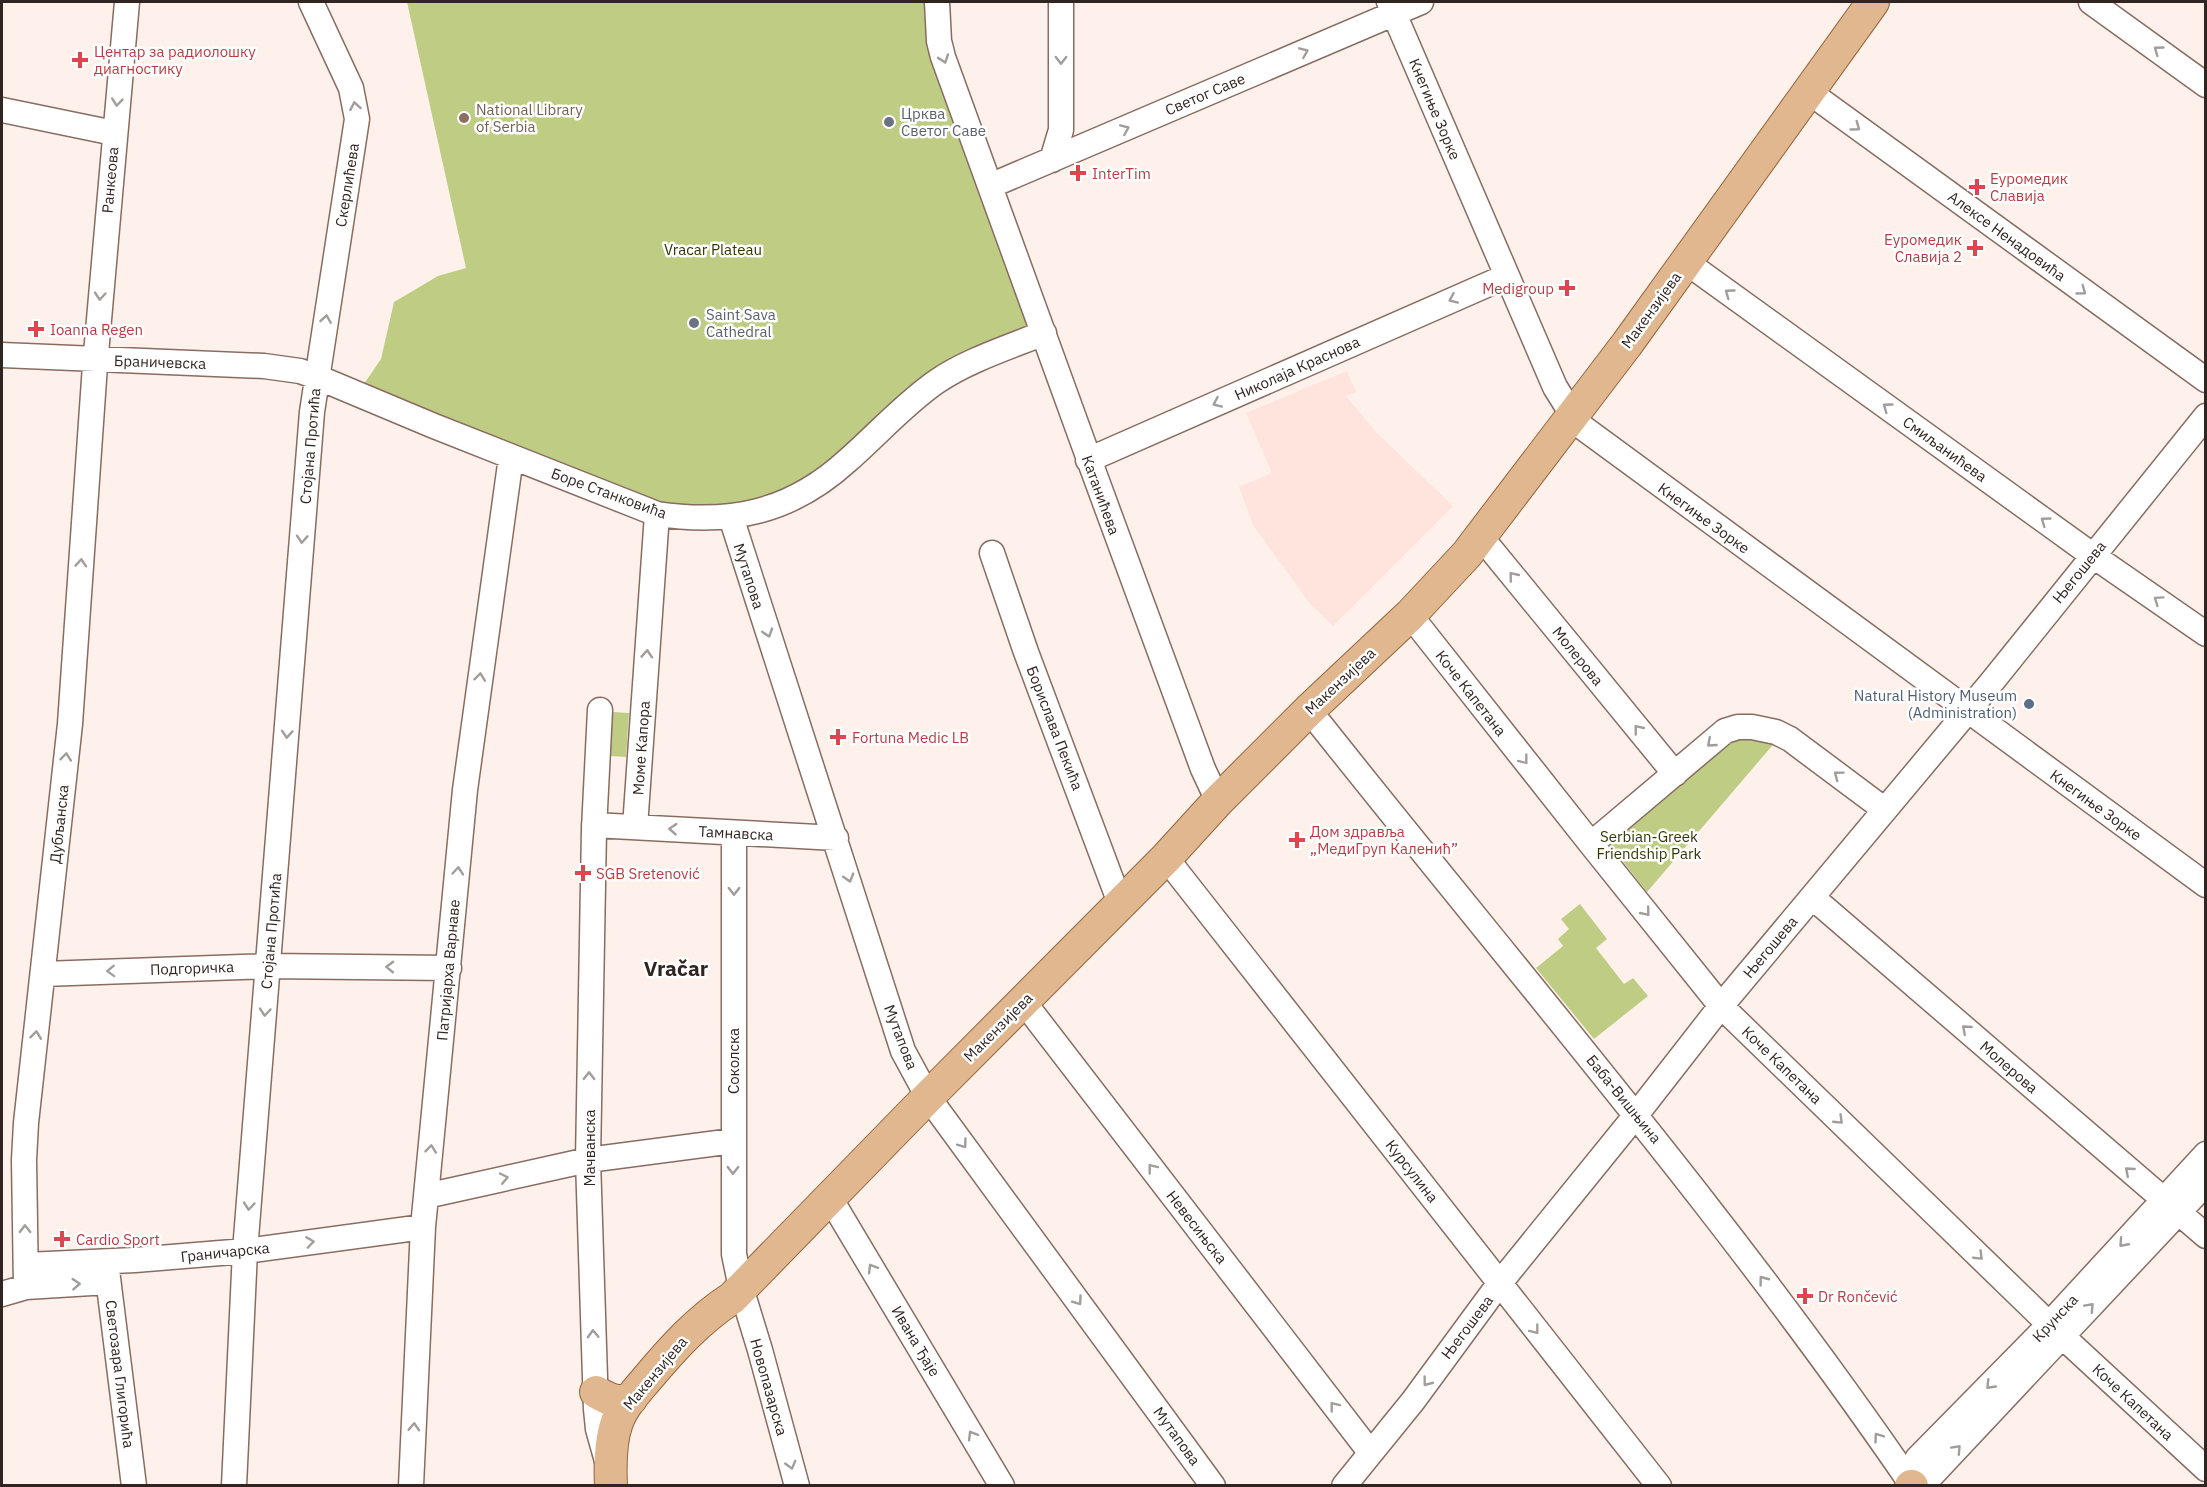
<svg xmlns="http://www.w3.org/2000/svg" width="2207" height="1487" viewBox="0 0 2207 1487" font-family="'IBM Plex Sans',sans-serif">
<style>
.education{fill:#fee4dd}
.green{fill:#bfcc83}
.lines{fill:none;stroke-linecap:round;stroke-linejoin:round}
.minor-casing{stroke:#886c61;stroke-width:27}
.major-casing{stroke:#966539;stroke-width:34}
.minor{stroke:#fff;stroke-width:24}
.major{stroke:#e1b790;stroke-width:32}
.oneway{stroke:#a29d9b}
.health-dot{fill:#e0444e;stroke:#fff;stroke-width:2}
.education-dot{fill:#8d6e63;stroke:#fff;stroke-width:2}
.worship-dot{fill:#6b7280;stroke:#fff;stroke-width:2}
.service-dot{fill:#5c6f8a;stroke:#fff;stroke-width:2}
.labels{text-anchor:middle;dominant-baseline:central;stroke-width:5;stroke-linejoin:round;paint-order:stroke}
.health-label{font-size:15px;fill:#be3a42;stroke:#fff;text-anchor:start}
.street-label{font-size:15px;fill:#312521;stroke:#fff}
.education-label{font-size:15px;fill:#785e54;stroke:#fff;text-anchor:start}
.worship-label{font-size:15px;fill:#5b616d;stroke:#fff;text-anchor:start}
.park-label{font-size:15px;fill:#313800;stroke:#fff}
.service-label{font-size:15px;fill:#4e5e75;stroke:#fff;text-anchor:end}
.district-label{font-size:21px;font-weight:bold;fill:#312521;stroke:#fff}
</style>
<rect width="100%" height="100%" fill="#fef1ec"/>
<path class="education" d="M 1347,371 L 1356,392 L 1346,396 L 1377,433 L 1453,506 L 1333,626 L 1308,601 L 1253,525 L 1239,487 L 1272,473 L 1246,413 Z"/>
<path class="green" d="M 407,2 L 926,2 L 927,44 L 1033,338 L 957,370 L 806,492 L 682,518 L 357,394 L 381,359 L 394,302 L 438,276 L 466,268 Z
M 613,712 L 629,713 L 626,757 L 610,756 Z
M 1734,735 L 1777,740 L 1647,892 L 1606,840 Z
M 1580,904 L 1607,939 L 1596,948 L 1624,984 L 1633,978 L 1648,996 L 1594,1039 L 1536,968 L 1563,946 L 1558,939 L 1569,929 L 1561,919 Z"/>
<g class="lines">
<defs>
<path id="minor" d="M 937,2 L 939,41 L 943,57 C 1029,295 1115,532 1203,769 L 1218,801
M 1389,2 L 1555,387 L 1578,424 L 2206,885
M 2091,2 L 2206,85
M 1809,92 L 2206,380
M 2,110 L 114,133
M 1052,160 L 1061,130 L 1061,2
M 990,186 L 1421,2
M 1686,262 L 2092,555 L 2206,634
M 2,355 L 264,366 L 300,371 L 317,377 L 434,426 L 657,514 C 731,525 791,512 847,461 C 877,435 903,405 936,382 C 966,361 1009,347 1044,333
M 1088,460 L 1507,276
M 731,517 L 903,1051 L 928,1097 L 1213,1486
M 1481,537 L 1675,774
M 992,553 L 1026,652 L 1120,903
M 1410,615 L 1591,844 L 1721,1006 L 2049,1324 L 2206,1469
M 600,710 L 594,829 L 588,1160 L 596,1409 L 598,1429 L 607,1461
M 1320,724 C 1520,976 1730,1219 1912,1485
M 594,825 L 836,838
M 635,827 L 657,514
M 734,833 L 734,1254 L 741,1288 L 760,1350 L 797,1486
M 1591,844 L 1725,731 L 1738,727 L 1752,727 L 1776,732 L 1790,739 L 1885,810
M 1166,858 L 1659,1486
M 1812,897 L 2206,1236
M 43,974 L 268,966 L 449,968
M 1023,1001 L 1370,1452
M 426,1196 L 588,1160 L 733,1141
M 830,1198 L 1002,1486
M 106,1262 L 134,1486
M 26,1265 L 135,1260 L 245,1251 L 423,1227
M 26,1287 L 24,1160 L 26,1123 L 70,724 L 95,365 L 127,2
M 2,1294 L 26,1287 L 108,1282
M 1912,1485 L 1917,1459 L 2040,1334 L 2206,1154
M 1912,1485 L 1931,1476 L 2206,1183
M 234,1486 L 245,1251 L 312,412 L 357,119 L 351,88 L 311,2
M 411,1486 L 423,1227 L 465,790 L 511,457
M 1344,1486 L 1413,1401 L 1499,1284 L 1636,1115 L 1721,1006 L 1991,683 L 2206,416"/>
<path id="major" d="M 596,1392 C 609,1399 616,1404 631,1399
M 611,1486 C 610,1465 610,1441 617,1422 C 623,1406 635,1393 646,1380 C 672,1349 698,1320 732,1298 L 928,1097 L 1166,858 L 1218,801 L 1309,710 L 1410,615 L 1467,554 L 1627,344 L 1873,2
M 1911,1486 L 1912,1486"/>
</defs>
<use href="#minor" class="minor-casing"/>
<use href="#major" class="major-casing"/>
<use href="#minor" class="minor"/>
<use href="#major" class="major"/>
</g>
<defs><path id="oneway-chevron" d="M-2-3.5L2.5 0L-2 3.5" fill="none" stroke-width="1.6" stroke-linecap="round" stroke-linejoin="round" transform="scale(1.5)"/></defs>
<g class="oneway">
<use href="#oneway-chevron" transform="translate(2158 50) rotate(-144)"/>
<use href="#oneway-chevron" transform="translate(1304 52) rotate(-23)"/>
<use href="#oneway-chevron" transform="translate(944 59) rotate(71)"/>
<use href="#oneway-chevron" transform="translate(1061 60) rotate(90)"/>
<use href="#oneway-chevron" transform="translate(117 102) rotate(96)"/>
<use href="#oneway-chevron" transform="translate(355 106) rotate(-100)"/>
<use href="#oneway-chevron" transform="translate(1856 127) rotate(36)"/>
<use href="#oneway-chevron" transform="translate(1125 129) rotate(-23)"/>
<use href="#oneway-chevron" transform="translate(2082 291) rotate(36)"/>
<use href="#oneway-chevron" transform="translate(1729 293) rotate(-144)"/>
<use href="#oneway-chevron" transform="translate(100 296) rotate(95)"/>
<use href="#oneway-chevron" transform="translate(1453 299) rotate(156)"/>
<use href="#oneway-chevron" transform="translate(326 319) rotate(-81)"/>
<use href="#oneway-chevron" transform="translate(1217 403) rotate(156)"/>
<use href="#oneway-chevron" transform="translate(1887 407) rotate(-144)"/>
<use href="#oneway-chevron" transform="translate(2045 521) rotate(-144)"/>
<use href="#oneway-chevron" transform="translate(302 539) rotate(94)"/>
<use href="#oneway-chevron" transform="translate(81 563) rotate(-86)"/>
<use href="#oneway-chevron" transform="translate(1513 576) rotate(-129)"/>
<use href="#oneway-chevron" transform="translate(2158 600) rotate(-145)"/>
<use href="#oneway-chevron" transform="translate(768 633) rotate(72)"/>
<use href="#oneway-chevron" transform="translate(647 654) rotate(-86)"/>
<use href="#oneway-chevron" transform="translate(480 677) rotate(-83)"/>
<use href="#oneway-chevron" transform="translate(1638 729) rotate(-129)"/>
<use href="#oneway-chevron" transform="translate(287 734) rotate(94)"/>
<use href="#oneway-chevron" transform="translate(1711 743) rotate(139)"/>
<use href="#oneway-chevron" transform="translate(66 757) rotate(-84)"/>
<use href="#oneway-chevron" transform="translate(1524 760) rotate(52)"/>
<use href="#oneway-chevron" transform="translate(1838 775) rotate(-143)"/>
<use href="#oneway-chevron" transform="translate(673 829) rotate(-176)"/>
<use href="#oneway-chevron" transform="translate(458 871) rotate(-85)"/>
<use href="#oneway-chevron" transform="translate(849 878) rotate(73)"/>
<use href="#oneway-chevron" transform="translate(734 891) rotate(90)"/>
<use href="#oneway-chevron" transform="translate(1646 912) rotate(51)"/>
<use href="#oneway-chevron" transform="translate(390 967) rotate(-179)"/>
<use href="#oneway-chevron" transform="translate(111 971) rotate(178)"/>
<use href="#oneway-chevron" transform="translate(265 1012) rotate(95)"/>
<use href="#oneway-chevron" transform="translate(1966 1029) rotate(-139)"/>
<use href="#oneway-chevron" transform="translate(36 1035) rotate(-83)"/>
<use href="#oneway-chevron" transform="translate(589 1076) rotate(-89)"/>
<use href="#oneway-chevron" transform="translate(1839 1120) rotate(44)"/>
<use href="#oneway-chevron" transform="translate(963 1144) rotate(54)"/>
<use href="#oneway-chevron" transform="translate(431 1149) rotate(-84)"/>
<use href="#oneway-chevron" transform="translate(1152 1168) rotate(-128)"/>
<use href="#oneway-chevron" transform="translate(733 1170) rotate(90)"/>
<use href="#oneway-chevron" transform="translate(2129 1171) rotate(-139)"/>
<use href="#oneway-chevron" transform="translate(504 1178) rotate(-12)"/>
<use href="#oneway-chevron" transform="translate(249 1206) rotate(95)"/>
<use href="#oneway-chevron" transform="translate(25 1229) rotate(-91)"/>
<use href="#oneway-chevron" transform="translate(310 1242) rotate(-8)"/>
<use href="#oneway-chevron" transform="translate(2123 1243) rotate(132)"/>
<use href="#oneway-chevron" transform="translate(1979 1256) rotate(44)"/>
<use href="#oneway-chevron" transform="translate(872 1268) rotate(-121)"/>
<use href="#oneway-chevron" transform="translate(1763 1280) rotate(-127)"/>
<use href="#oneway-chevron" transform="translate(76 1284) rotate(-4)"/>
<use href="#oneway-chevron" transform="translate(1078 1301) rotate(54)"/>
<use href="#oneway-chevron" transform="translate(2090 1307) rotate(-47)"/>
<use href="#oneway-chevron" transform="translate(1535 1330) rotate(52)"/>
<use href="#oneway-chevron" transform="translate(593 1334) rotate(-92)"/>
<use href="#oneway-chevron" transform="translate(1427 1382) rotate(127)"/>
<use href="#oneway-chevron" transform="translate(1990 1385) rotate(134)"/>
<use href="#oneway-chevron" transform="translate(1334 1406) rotate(-128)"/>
<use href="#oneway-chevron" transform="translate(414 1427) rotate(-87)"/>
<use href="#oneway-chevron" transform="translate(972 1435) rotate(-121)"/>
<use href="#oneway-chevron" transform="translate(1878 1437) rotate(-126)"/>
<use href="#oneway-chevron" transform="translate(1957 1449) rotate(-47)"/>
<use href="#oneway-chevron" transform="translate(791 1465) rotate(75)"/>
</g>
<g class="health-dot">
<path d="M77 51h6v6h6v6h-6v6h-6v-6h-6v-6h6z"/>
<path d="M1075 164h6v6h6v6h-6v6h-6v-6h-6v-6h6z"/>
<path d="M1974 178h6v6h6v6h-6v6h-6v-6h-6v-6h6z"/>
<path d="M1972 239h6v6h6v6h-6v6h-6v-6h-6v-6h6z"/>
<path d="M1564 279h6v6h6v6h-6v6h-6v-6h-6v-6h6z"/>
<path d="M33 320h6v6h6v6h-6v6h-6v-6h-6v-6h6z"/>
<path d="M835 728h6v6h6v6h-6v6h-6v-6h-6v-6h6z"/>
<path d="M1294 831h6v6h6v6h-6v6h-6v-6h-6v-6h6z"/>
<path d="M580 864h6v6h6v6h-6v6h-6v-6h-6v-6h6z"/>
<path d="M59 1230h6v6h6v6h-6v6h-6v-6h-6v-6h6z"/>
<path d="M1802 1287h6v6h6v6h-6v6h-6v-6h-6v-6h6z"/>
</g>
<circle class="education-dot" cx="464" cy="118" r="6"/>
<g class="worship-dot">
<circle cx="889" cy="122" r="6"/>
<circle cx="694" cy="323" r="6"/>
</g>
<circle class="service-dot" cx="2029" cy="704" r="6"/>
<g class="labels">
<g class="health-label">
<text x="94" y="51">Центар за радиолошку<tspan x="94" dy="17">диагностику</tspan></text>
<text x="1092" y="173">InterTim</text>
<text x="1990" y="178">Еуромедик<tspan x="1990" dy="17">Славија</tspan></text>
<text x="1962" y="239" text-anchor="end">Еуромедик<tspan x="1962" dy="17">Славија 2</tspan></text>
<text x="1554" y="288" text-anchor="end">Medigroup</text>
<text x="50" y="329">Ioanna Regen</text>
<text x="852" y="737">Fortuna Medic LB</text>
<text x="1310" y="831">Дом здравља<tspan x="1310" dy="17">„МедиГруп Каленић”</tspan></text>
<text x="596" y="873">SGB Sretenović</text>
<text x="76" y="1239">Cardio Sport</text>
<text x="1818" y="1296">Dr Rončević</text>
</g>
<g class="street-label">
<text transform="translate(1205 94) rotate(-23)">Светог Саве</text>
<text transform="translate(1435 109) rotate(67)">Кнегиње Зорке</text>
<text transform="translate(110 180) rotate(-85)">Ранкеова</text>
<text transform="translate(347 185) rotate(-81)">Скерлићева</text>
<text transform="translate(2007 236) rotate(36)">Алексе Ненадовића</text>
<text transform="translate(1651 310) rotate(-54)">Макензијева</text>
<text transform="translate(160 362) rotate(2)">Браничевска</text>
<text transform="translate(1297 368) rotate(-24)">Николаја Краснова</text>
<text transform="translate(310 446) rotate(-85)">Стојана Протића</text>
<text transform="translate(1945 449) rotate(36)">Смиљанићева</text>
<text transform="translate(609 493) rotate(20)">Боре Станковића</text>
<text transform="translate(1101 495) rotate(70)">Катанићева</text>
<text transform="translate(1704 518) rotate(36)">Кнегиње Зорке</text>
<text transform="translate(2079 572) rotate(-51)">Његошева</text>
<text transform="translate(749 576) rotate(72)">Мутапова</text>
<text transform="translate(1578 656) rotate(51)">Молерова</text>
<text transform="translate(1340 681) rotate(-43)">Макензијева</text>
<text transform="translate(1471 693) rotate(52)">Коче Капетана</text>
<text transform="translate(1055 728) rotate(69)">Борислава Пекића</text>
<text transform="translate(641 748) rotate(-86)">Моме Капора</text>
<text transform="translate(2096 805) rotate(36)">Кнегиње Зорке</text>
<text transform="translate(59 824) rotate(-84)">Дубљанска</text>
<text transform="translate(736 833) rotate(3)">Тамнавска</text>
<text transform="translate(271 931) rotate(-85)">Стојана Протића</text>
<text transform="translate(1770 947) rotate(-50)">Његошева</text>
<text transform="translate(192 968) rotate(-2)">Подгоричка</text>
<text transform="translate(448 970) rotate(-85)">Патријарха Варнаве</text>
<text transform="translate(998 1027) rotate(-45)">Макензијева</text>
<text transform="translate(901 1037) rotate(69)">Мутапова</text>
<text transform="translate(733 1061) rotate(-90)">Соколска</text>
<text transform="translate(1782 1065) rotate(44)">Коче Капетана</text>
<text transform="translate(2009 1067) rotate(41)">Молерова</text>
<text transform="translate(1624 1099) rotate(51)">Баба-Вишњина</text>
<text transform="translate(589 1148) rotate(-90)">Мачванска</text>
<text transform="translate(1412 1171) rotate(52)">Курсулина</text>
<text transform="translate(1197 1227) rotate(52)">Невесињска</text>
<text transform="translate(225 1252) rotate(-6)">Граничарска</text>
<text transform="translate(2055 1318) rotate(-47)">Крунска</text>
<text transform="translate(1467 1327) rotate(-53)">Његошева</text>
<text transform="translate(916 1341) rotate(59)">Ивана Ђаје</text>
<text transform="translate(655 1373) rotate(-50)">Макензијева</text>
<text transform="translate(120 1374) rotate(83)">Светозара Глигорића</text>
<text transform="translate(769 1387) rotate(74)">Новопазарска</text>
<text transform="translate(2133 1402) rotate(43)">Коче Капетана</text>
<text transform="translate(1177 1436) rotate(54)">Мутапова</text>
</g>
<g class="education-label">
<text x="476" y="109">National Library<tspan x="476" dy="17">of Serbia</tspan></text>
</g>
<g class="worship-label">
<text x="901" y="113">Црква<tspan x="901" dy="17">Светог Саве</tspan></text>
<text x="706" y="314">Saint Sava<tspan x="706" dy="17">Cathedral</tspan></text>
</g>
<g class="park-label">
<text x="713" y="249">Vracar Plateau</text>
<text x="1649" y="836">Serbian-Greek<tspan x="1649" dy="17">Friendship Park</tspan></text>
</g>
<g class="service-label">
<text x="2017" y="695">Natural History Museum<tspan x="2017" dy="17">(Administration)</tspan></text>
</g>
<g class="district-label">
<text x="676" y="968">Vračar</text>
</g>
</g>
<rect width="2207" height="1487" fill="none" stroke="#312521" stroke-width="6"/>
</svg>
